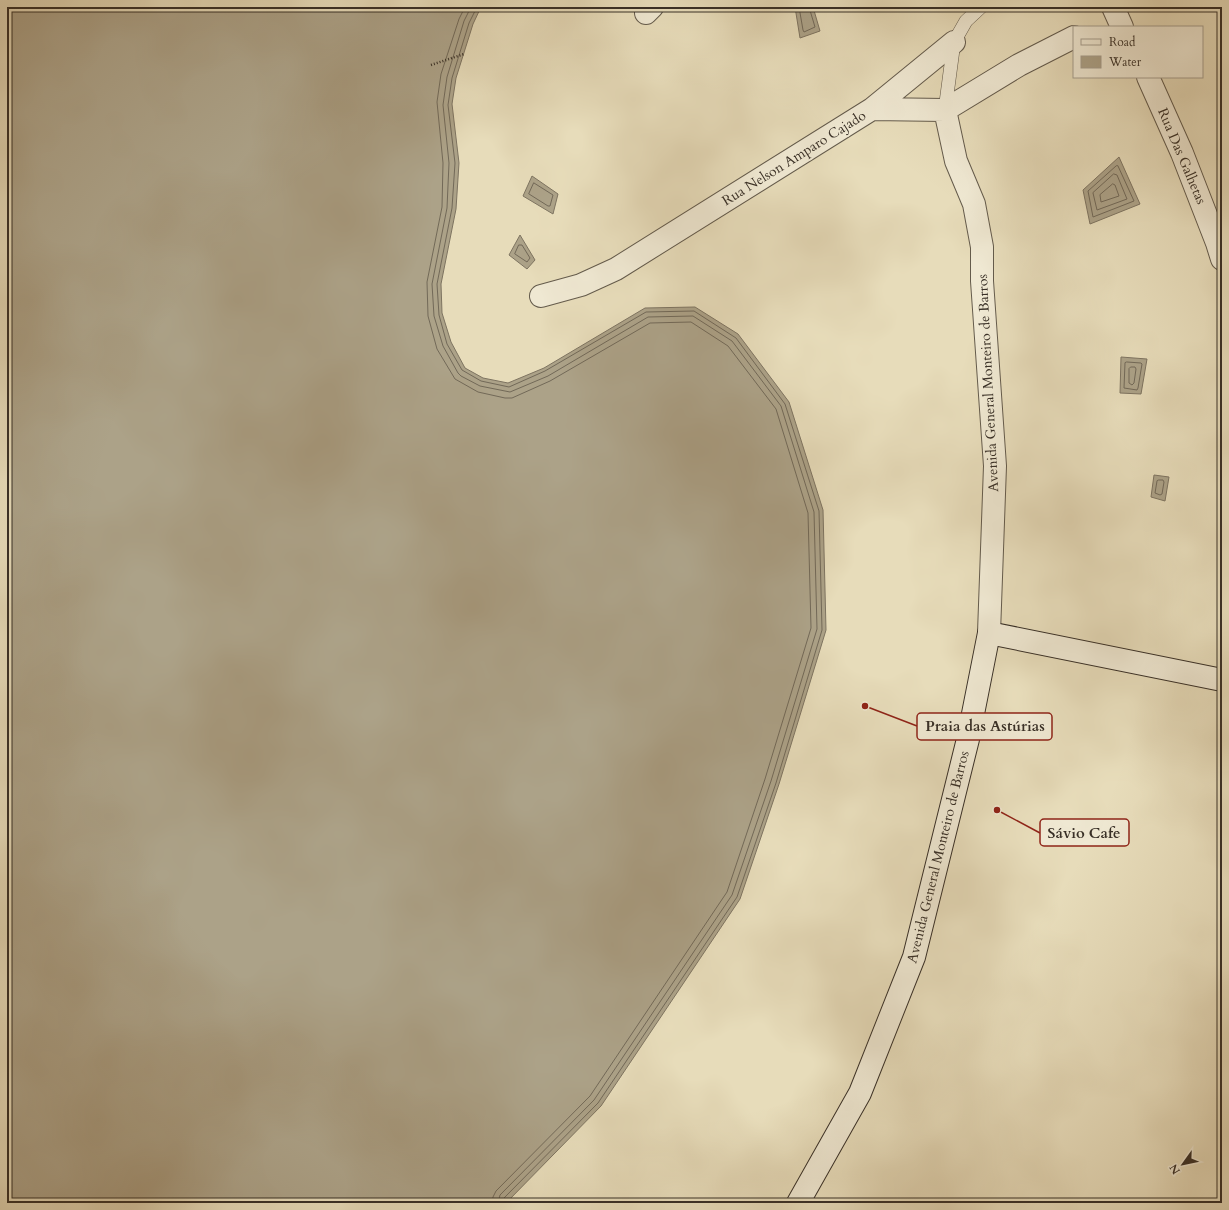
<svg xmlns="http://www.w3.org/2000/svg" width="1229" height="1210" viewBox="0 0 1229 1210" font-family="Cardo,serif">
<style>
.water{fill:#aca288;stroke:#7e7461}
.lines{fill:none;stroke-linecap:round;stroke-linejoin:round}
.shore{stroke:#726958;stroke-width:1}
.lane-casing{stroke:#645b4c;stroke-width:14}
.street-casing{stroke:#645b4c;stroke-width:24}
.secondary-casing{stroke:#393027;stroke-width:24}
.path{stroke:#393027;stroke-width:2.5;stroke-dasharray:1 2;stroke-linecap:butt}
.lane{stroke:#efe8d2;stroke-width:13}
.street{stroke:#efe8d2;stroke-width:22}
.secondary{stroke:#efe8d2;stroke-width:22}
.labels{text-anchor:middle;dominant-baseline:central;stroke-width:3.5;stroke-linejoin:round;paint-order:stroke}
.street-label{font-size:14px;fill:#393027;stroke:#efe8d2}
.leader{fill:none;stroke:#8f2418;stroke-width:1.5}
.callout-dot{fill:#8f2418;stroke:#efe8d2;stroke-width:1.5}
.callout{fill:#efe8d2;stroke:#8f2418;stroke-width:1.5}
.callout-label{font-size:15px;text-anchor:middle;font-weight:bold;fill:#393027}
</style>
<rect width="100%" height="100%" fill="#e7dcba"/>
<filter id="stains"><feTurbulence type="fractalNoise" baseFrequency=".005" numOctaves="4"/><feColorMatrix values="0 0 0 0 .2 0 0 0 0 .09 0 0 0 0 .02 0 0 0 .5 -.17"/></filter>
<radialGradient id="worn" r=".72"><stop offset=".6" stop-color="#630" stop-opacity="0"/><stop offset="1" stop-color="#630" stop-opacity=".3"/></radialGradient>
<path class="water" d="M 7,7 L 481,7 L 473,24 L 456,78 L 452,104 L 459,163 L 456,209 L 441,284 L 442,313 L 451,342 L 465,368 L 483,378 L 508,383 L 544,368 L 645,308 L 695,307 L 738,334 L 789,402 L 823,510 L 826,630 L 779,784 L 740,899 L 601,1106 L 506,1203 L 7,1203 Z
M 795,7 L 813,7 L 820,31 L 800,38 Z
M 1119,157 L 1140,204 L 1090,224 L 1083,190 Z
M 532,176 L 558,194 L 553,214 L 523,196 Z
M 520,235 L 535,260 L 527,269 L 509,255 Z
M 1121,357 L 1147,359 L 1141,394 L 1120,393 Z
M 1154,475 L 1169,477 L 1165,501 L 1151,497 Z"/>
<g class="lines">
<path class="shore" d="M 465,7 L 459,19 L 441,74 L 437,102 L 443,163 L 442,207 L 427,282 L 428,316 L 437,349 L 455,379 L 478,392 L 505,398 L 512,398 L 550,381 L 650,323 L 691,322 L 728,346 L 776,409 L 808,513 L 811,628 L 765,779 L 727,892 L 590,1096 L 496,1191 L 493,1197 L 492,1203
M 471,7 L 464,21 L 447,77 L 443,105 L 449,163 L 447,208 L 432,284 L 434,316 L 443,346 L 458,373 L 461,376 L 480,386 L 510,392 L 548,376 L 648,317 L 693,316 L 732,341 L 781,406 L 814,512 L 817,629 L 771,781 L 732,895 L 594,1100 L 500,1195 L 498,1203
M 477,7 L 469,23 L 452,78 L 448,105 L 455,163 L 452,208 L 437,284 L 439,315 L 447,344 L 462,370 L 481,381 L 509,387 L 545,371 L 646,312 L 694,311 L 736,338 L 785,404 L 819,511 L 822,630 L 776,783 L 737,897 L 598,1103 L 504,1198 L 503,1203
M 799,7 L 803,30 L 804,32 L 815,27 L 809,7
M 1118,166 L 1134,201 L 1093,217 L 1088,191 L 1116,166 Z
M 1114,174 L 1117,175 L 1127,199 L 1097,210 L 1093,193 Z
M 534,183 L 553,195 L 550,206 L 548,206 L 529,194 Z
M 1113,184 L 1115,185 L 1119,196 L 1101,202 L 1100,195 Z
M 519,245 L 522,245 L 530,258 L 527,262 L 515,254 Z
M 1127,362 L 1141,363 L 1142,364 L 1138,388 L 1137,390 L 1124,388 L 1125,363 Z
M 1131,367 L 1135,367 L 1136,369 L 1134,383 L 1132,385 L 1129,383 L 1129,369 Z
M 1159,480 L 1163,480 L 1164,482 L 1162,494 L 1160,495 L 1155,493 L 1157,481 Z"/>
<defs>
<path id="lane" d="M 945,110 L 954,42 L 966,21 L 981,7"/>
<path id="street" d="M 1113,7 L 1122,27
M 646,13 L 652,7
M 1148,77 L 1182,153 L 1217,243 L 1222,259
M 872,109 L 954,42
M 945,110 L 956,161 L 974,204 L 982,247 L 982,281 L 995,466 L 989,633
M 541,296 L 581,285 L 616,269 L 872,109 L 945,110 L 1019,65 L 1074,37"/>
<path id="secondary" d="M 798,1203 L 860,1093 L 914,957 L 968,739 L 989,633 L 1222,680"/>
</defs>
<use href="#lane" class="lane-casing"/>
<use href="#street" class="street-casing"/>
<use href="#secondary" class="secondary-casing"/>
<path class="path" d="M 431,65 L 464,54"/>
<use href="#lane" class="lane"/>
<use href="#street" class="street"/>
<use href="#secondary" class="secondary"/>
</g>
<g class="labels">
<g class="street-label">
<text transform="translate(1182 156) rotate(67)">Rua Das Galhetas</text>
<text transform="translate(794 158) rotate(-32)">Rua Nelson Amparo Cajado</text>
<text transform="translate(988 383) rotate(-93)">Avenida General Monteiro de Barros</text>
<text transform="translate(938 857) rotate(-76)">Avenida General Monteiro de Barros</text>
</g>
</g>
<path class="leader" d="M865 706L917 726M997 810L1040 833"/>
<g class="callout-dot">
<circle cx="865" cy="706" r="4"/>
<circle cx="997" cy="810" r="4"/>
</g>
<g class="callout">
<rect x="917" y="713" width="135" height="27" rx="4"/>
<rect x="1040" y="819" width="89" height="27" rx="4"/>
</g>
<g class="callout-label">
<text x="985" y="731">Praia das Astúrias</text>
<text x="1084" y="838">Sávio Cafe</text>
</g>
<rect width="1229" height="1210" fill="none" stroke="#e7dcba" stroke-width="24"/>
<rect x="8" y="8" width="1213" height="1194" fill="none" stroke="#393027" stroke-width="2"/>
<rect x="12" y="12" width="1205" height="1186" fill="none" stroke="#393027"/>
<rect x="1073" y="26" width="130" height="52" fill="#efe8d2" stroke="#a69e8e"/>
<rect x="1081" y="39" width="20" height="6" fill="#efe8d2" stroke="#a69e8e"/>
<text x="1109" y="46" font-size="12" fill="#393027">Road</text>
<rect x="1081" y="56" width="20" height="12" fill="#aca288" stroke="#a69e8e"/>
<text x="1109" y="66" font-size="12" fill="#393027">Water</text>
<g transform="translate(1183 1164) rotate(237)" stroke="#efe8d2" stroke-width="3" paint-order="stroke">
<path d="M0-3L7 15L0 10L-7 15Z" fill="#393027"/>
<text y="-6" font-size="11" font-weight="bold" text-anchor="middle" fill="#393027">N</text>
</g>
<rect width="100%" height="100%" filter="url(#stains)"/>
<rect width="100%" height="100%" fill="url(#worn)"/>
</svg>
